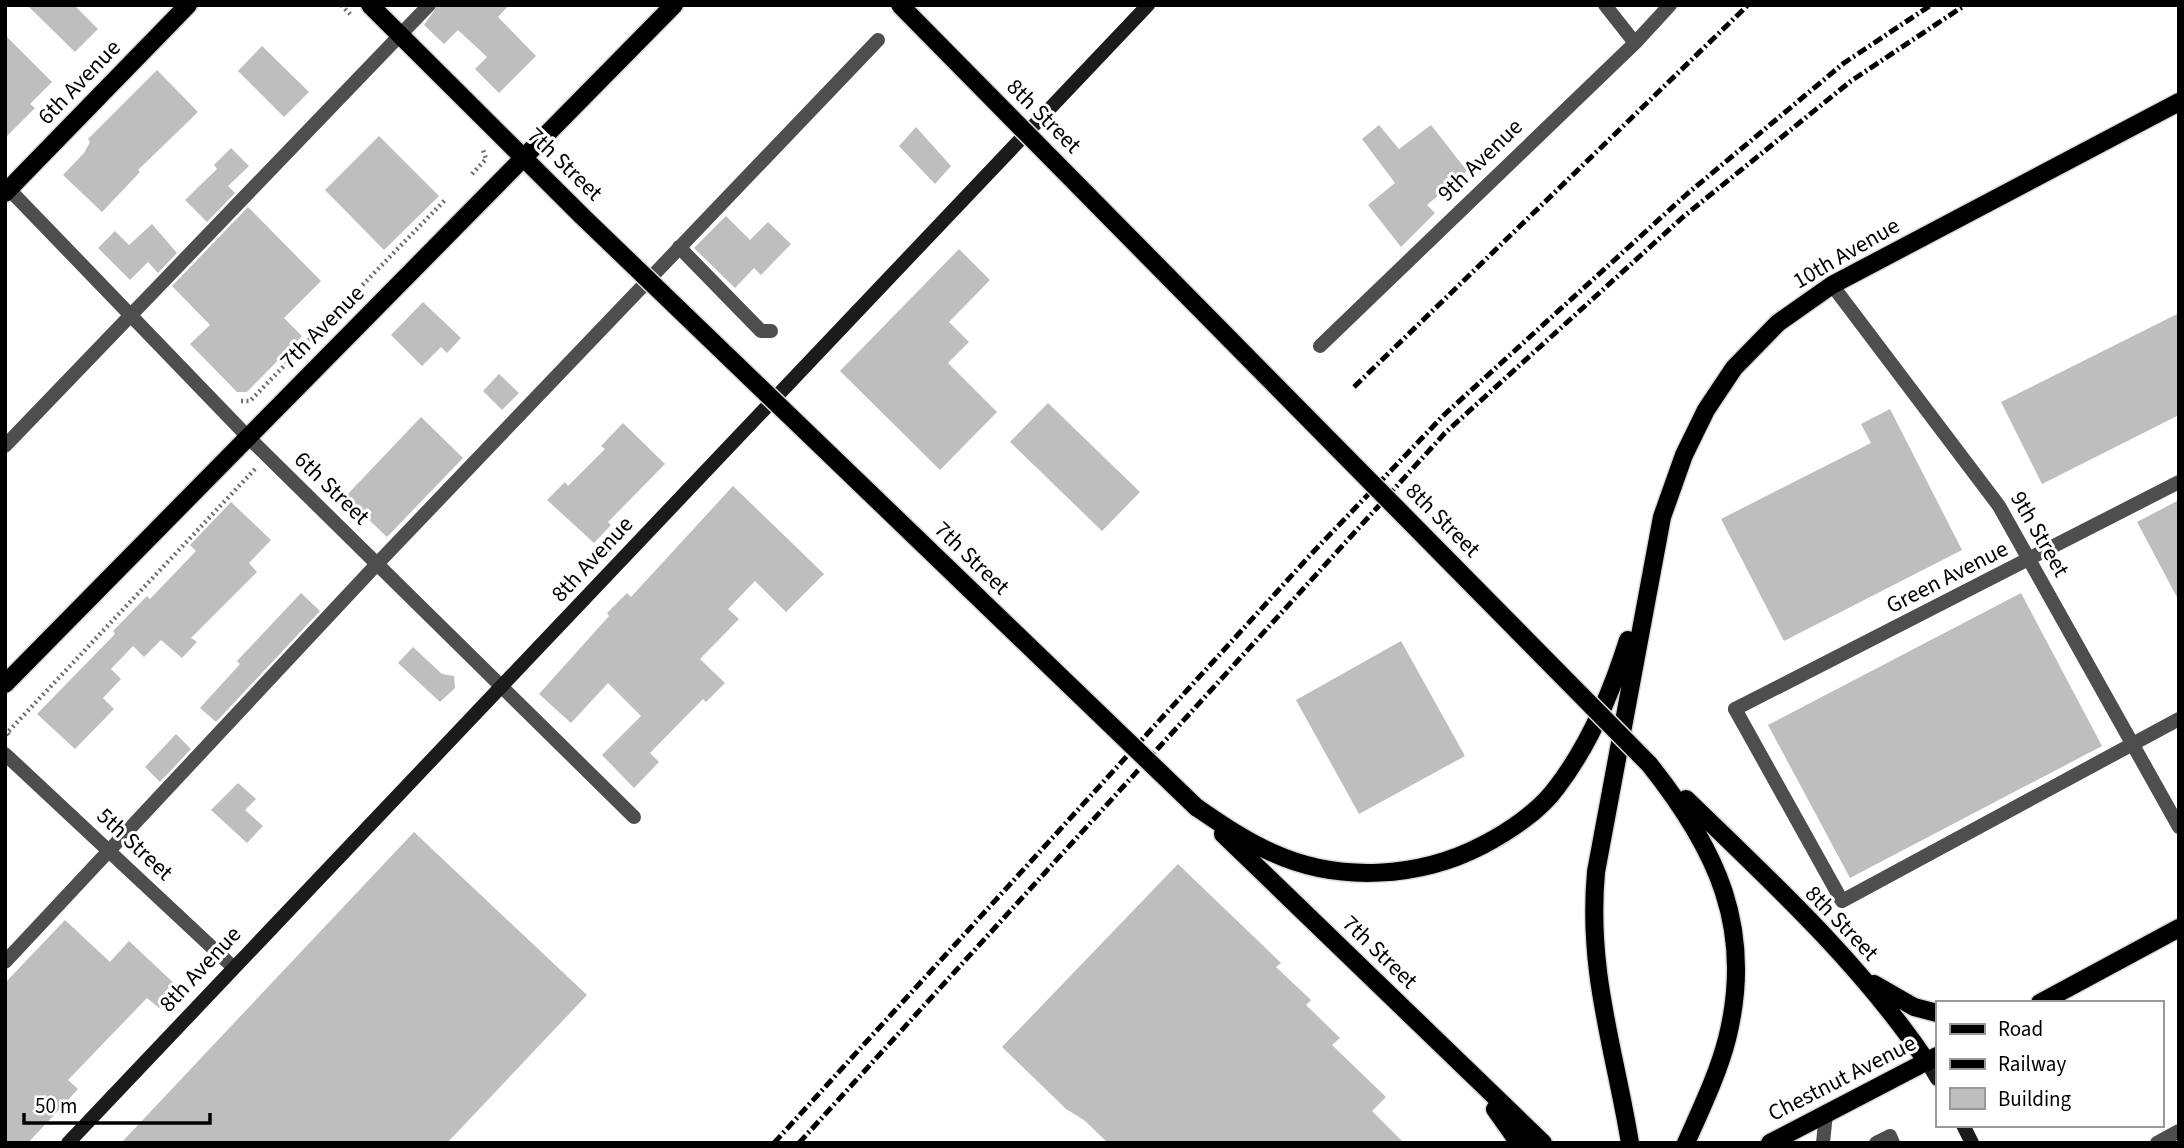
<svg xmlns="http://www.w3.org/2000/svg" width="2184" height="1148" viewBox="0 0 2184 1148" font-family="'Source Sans 3',sans-serif">
<style>
.building{fill:#bebebe}
.lines{fill:none;stroke-linecap:round;stroke-linejoin:round}
.primary-casing{stroke:#dbdbdb;stroke-width:21}
.path{stroke:#707070;stroke-width:4.5;stroke-dasharray:2 3.5;stroke-linecap:butt}
.lane{stroke:#4e4e4e;stroke-width:14}
.street{stroke:#4e4e4e;stroke-width:14}
.secondary{stroke:#1b1b1b;stroke-width:14}
.primary{stroke:#000;stroke-width:18}
.rail{stroke:#000;stroke-width:5;stroke-dasharray:10 3.5 2 3.5;stroke-linecap:butt}
.primary-bridge-casing{stroke:#dbdbdb;stroke-width:21;stroke-linecap:butt}
.primary-bridge{stroke:#000;stroke-width:18}
.labels{text-anchor:middle;dominant-baseline:central;stroke-width:6;stroke-linejoin:round;paint-order:stroke}
.street-label{font-size:23px;fill:#000;stroke:#fff}
</style>
<rect width="100%" height="100%" fill="#fff"/>
<path class="building" d="M 27,5 L 74,5 L 98,29 L 75,52 Z
M 438,5 L 509,5 L 498,17 L 536,56 L 499,93 L 475,69 L 487,57 L 458,30 L 444,44 L 424,25 Z
M 5,35 L 52,82 L 30,104 L 35,108 L 5,138 Z
M 262,46 L 309,92 L 284,117 L 238,71 Z
M 157,70 L 198,112 L 138,170 L 140,172 L 102,212 L 63,175 L 84,153 L 90,142 L 88,139 Z
M 1379,125 L 1399,149 L 1431,125 L 1467,171 L 1427,205 L 1435,213 L 1401,247 L 1368,205 L 1395,183 L 1362,139 Z
M 916,127 L 951,166 L 935,184 L 899,146 Z
M 379,136 L 439,196 L 384,250 L 325,190 Z
M 231,148 L 249,166 L 228,186 L 235,193 L 207,222 L 185,200 L 217,169 L 214,165 Z
M 248,207 L 321,281 L 284,318 L 302,336 L 247,392 L 237,392 L 190,344 L 210,325 L 172,286 Z
M 726,216 L 750,240 L 768,222 L 791,244 L 761,275 L 754,268 L 735,288 L 694,248 Z
M 152,224 L 177,253 L 158,273 L 148,262 L 130,280 L 98,248 L 115,231 L 129,245 Z
M 959,249 L 990,280 L 949,322 L 969,342 L 948,363 L 997,412 L 940,470 L 840,371 Z
M 423,302 L 461,338 L 447,353 L 441,347 L 422,366 L 391,335 Z
M 2179,313 L 2179,415 L 2042,484 L 2001,402 Z
M 499,374 L 519,393 L 502,410 L 483,391 Z
M 1048,403 L 1140,492 L 1102,531 L 1010,442 Z
M 1890,409 L 1962,550 L 1784,641 L 1721,519 L 1871,443 L 1861,424 Z
M 421,417 L 463,458 L 387,537 L 345,497 Z
M 623,423 L 665,464 L 608,522 L 611,525 L 594,543 L 547,500 L 565,482 L 568,486 L 605,449 L 601,446 Z
M 733,486 L 824,574 L 786,612 L 755,581 L 728,609 L 739,619 L 700,659 L 725,683 L 706,702 L 703,699 L 650,753 L 659,762 L 634,788 L 602,755 L 641,716 L 608,683 L 571,723 L 539,694 L 609,616 L 607,613 L 627,593 L 631,597 Z
M 2179,500 L 2179,601 L 2137,522 Z
M 231,502 L 271,540 L 249,563 L 257,572 L 191,638 L 197,642 L 182,658 L 161,640 L 144,657 L 133,646 L 111,669 L 121,679 L 103,698 L 114,709 L 75,749 L 37,714 L 115,634 L 113,631 L 147,596 L 150,599 L 196,551 L 190,545 Z
M 301,593 L 320,611 L 216,722 L 200,708 L 240,664 L 237,661 Z
M 2021,593 L 2102,746 L 1850,878 L 1768,725 Z
M 1401,641 L 1465,756 L 1359,814 L 1296,700 Z
M 413,647 L 442,674 L 454,676 L 455,688 L 440,702 L 398,663 Z
M 176,734 L 191,749 L 160,782 L 145,767 Z
M 238,783 L 256,799 L 245,810 L 263,826 L 247,843 L 211,810 Z
M 414,832 L 587,995 L 447,1143 L 121,1143 Z
M 1178,864 L 1281,963 L 1276,967 L 1311,1000 L 1306,1005 L 1340,1038 L 1332,1045 L 1386,1097 L 1372,1111 L 1404,1143 L 1108,1143 L 1084,1120 L 1066,1109 L 1002,1047 Z
M 65,920 L 110,962 L 129,941 L 178,987 L 159,1008 L 147,998 L 68,1080 L 78,1089 L 28,1143 L 5,1143 L 5,983 Z"/>
<g class="lines">
<defs>
<path id="primary" d="M 370,5 L 582,216
M 5,193 L 188,5
M 5,684 L 674,5
M 1649,764 C 1716,848 1755,928 1727,1039 C 1718,1074 1701,1109 1686,1143
M 1686,799 C 1771,881 1861,964 1927,1062
M 1196,807 C 1221,824 1245,841 1273,853 C 1339,883 1420,878 1483,845 C 1508,832 1540,811 1557,787 C 1590,744 1612,691 1628,640
M 1223,834 L 1543,1143
M 1874,984 L 1914,1007 L 1937,1013
M 2040,1003 L 2179,928
M 1495,1109 L 1519,1143
M 1630,1143 C 1614,1046 1587,972 1596,872 L 1662,517 L 1684,455 L 1706,410 L 1734,368 L 1778,323 L 1832,285 L 2179,102
M 1770,1143 L 1937,1056"/>
</defs>
<use href="#primary" class="primary-casing"/>
<path class="path" d="M 341,5 L 351,15
M 472,174 L 486,159 L 483,150
M 241,401 L 250,401 L 445,200
M 9,735 L 7,733 L 255,469"/>
<path class="lane" d="M 679,247 L 761,331 L 771,331
M 5,446 L 429,5
M 1735,709 L 1842,901 L 2179,719
M 5,962 L 377,564 L 878,40
M 1823,1143 L 1826,1113
M 1876,1143 L 1890,1136 L 1893,1143
M 2157,1143 L 2179,1131"/>
<path class="street" d="M 1605,5 L 1635,43
M 5,185 L 248,437 L 634,817
M 1832,285 L 1999,506 L 2179,827
M 1320,346 L 1635,43 L 1670,5
M 1735,709 L 2179,482
M 5,754 L 233,967"/>
<path class="secondary" d="M 1927,1062 L 1937,1079
M 1963,1125 L 1972,1143
M 68,1143 L 1148,5"/>
<use href="#primary" class="primary"/>
<path class="rail" d="M 1354,387 L 1748,5
M 774,1143 L 1315,550 L 1445,414 L 1687,194 L 1844,63 L 1931,5
M 799,1143 L 1445,433 L 1683,217 L 1851,81 L 1965,5"/>
<defs>
<path id="primary-bridge" d="M 900,5 L 1649,764
M 582,216 L 1196,807"/>
</defs>
<use href="#primary-bridge" class="primary-bridge-casing"/>
<use href="#primary-bridge" class="primary-bridge"/>
</g>
<g class="labels">
<g class="street-label">
<text transform="translate(79 82) rotate(-46)">6th Avenue</text>
<text transform="translate(1044 116) rotate(45)">8th Street</text>
<text transform="translate(1480 160) rotate(-44)">9th Avenue</text>
<text transform="translate(565 164) rotate(44)">7th Street</text>
<text transform="translate(1846 253) rotate(-30)">10th Avenue</text>
<text transform="translate(322 327) rotate(-45)">7th Avenue</text>
<text transform="translate(332 488) rotate(44)">6th Street</text>
<text transform="translate(1443 520) rotate(45)">8th Street</text>
<text transform="translate(2040 534) rotate(60)">9th Street</text>
<text transform="translate(972 558) rotate(44)">7th Street</text>
<text transform="translate(592 559) rotate(-47)">8th Avenue</text>
<text transform="translate(1947 577) rotate(-27)">Green Avenue</text>
<text transform="translate(135 844) rotate(43)">5th Street</text>
<text transform="translate(1842 923) rotate(46)">8th Street</text>
<text transform="translate(1380 952) rotate(44)">7th Street</text>
<text transform="translate(200 969) rotate(-47)">8th Avenue</text>
<text transform="translate(1842 1078) rotate(-27)">Chestnut Avenue</text>
</g>
</g>
<rect width="2184" height="1148" fill="none" stroke="#000000" stroke-width="14"/>
<rect x="1936" y="1001" width="228" height="126" fill="#ffffff" stroke="#999999" stroke-width="2"/>
<rect x="1950" y="1024" width="35" height="10" fill="#000000" stroke="#999999" stroke-width="2"/>
<text x="1998" y="1036" font-size="21" fill="#000000">Road</text>
<rect x="1950" y="1059" width="35" height="10" fill="#000000" stroke="#999999" stroke-width="2"/>
<text x="1998" y="1071" font-size="21" fill="#000000">Railway</text>
<rect x="1950" y="1088" width="35" height="21" fill="#bebebe" stroke="#999999" stroke-width="2"/>
<text x="1998" y="1106" font-size="21" fill="#000000">Building</text>
<path d="M24 1113v10h186v-10" fill="none" stroke="#000000" stroke-width="3.5"/>
<text x="35" y="1113" font-size="21" fill="#000000" stroke="#ffffff" stroke-width="5" paint-order="stroke">50 m</text>
</svg>
